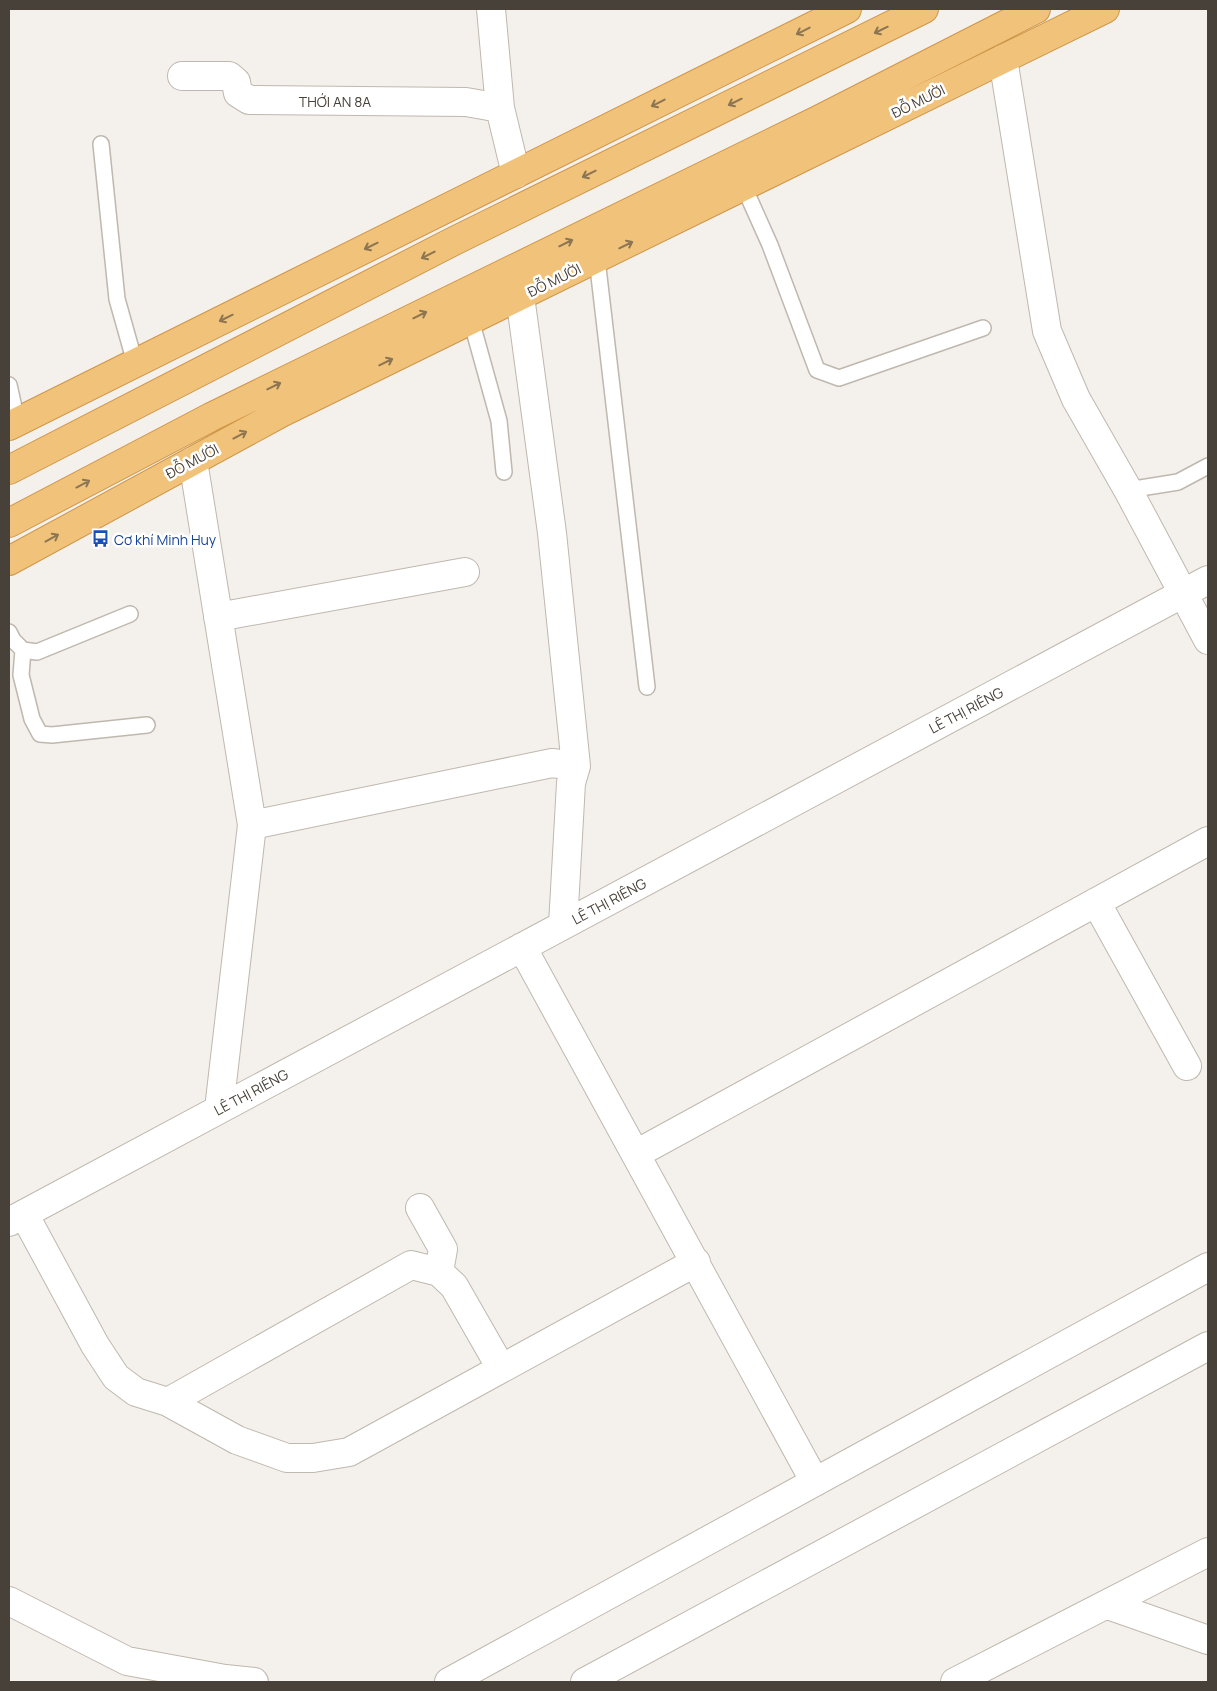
<svg xmlns="http://www.w3.org/2000/svg" width="1217" height="1691" viewBox="0 0 1217 1691" font-family="Manrope,sans-serif">
<style>
.lines{fill:none;stroke-linecap:round;stroke-linejoin:round}
.lane-casing{stroke:#bfb8ae;stroke-width:18}
.street-casing{stroke:#bfb8ae;stroke-width:30}
.highway-casing{stroke:#cf9649;stroke-width:30}
.lane{stroke:#fff;stroke-width:15}
.street{stroke:#fff;stroke-width:28}
.highway{stroke:#f1c279;stroke-width:28}
.oneway{stroke:#8b7553}
.labels{text-anchor:middle;dominant-baseline:central;stroke-width:5;stroke-linejoin:round;paint-order:stroke}
.street-label{font-size:14px;fill:#474139;stroke:#fff}
.transit-label{font-size:14px;fill:#164399;stroke:#fff;text-anchor:start}
</style>
<rect width="100%" height="100%" fill="#f4f0eb"/>
<g class="lines">
<defs>
<path id="lane" d="M 101,144 L 117,299 L 135,363
M 744,187 L 770,245 L 817,370 L 839,378 L 983,328
M 597,259 L 647,687
M 471,320 L 499,421 L 504,472
M 9,385 L 17,421
M 1128,490 L 1178,482 L 1208,466
M 9,632 L 13,640 L 23,650 L 37,652 L 130,614
M 23,650 L 21,675 L 32,719 L 40,734 L 52,735 L 147,725"/>
<path id="street" d="M 491,9 L 500,108 L 516,174
M 1003,59 L 1047,331 L 1076,399 L 1128,490 L 1208,640
M 182,76 L 229,76 L 236,82 L 238,93 L 249,100 L 466,102 L 500,108
M 520,296 L 552,533 L 576,766
M 193,461 L 252,825 L 219,1109
M 218,617 L 465,572
M 252,825 L 552,763 L 576,766 L 571,783 L 563,925
M 1096,902 L 1187,1066
M 522,947 L 815,1482
M 636,1154 L 1208,841
M 420,1208 L 443,1249 L 439,1272
M 24,1214 L 95,1345 L 116,1377 L 136,1392 L 168,1402 L 237,1440 L 287,1458 L 313,1458 L 349,1452 L 696,1262
M 9,1222 L 1208,580
M 168,1402 L 411,1265 L 439,1272 L 454,1286 L 501,1368
M 9,1601 L 127,1661 L 225,1679 L 254,1682
M 1108,1605 L 1208,1640
M 449,1682 L 1208,1267
M 585,1682 L 1208,1346
M 955,1682 L 1208,1552"/>
<path id="highway" d="M 9,426 L 847,9
M 9,470 L 454,241 L 924,9
M 9,523 L 211,417 L 818,120 L 1036,9
M 9,561 L 281,413 L 1105,9"/>
</defs>
<use href="#lane" class="lane-casing"/>
<use href="#street" class="street-casing"/>
<use href="#highway" class="highway-casing"/>
<use href="#lane" class="lane"/>
<use href="#street" class="street"/>
<use href="#highway" class="highway"/>
</g>
<defs><path id="oneway-shaft" d="M-6 0H5M1.5-3L5.5 0L1.5 3" fill="none" stroke-width="1.6" stroke-linecap="round" stroke-linejoin="round" transform="scale(1.25)"/></defs>
<g class="oneway">
<use href="#oneway-shaft" transform="translate(881 30) rotate(154)"/>
<use href="#oneway-shaft" transform="translate(803 31) rotate(153)"/>
<use href="#oneway-shaft" transform="translate(735 102) rotate(154)"/>
<use href="#oneway-shaft" transform="translate(658 103) rotate(153)"/>
<use href="#oneway-shaft" transform="translate(589 174) rotate(154)"/>
<use href="#oneway-shaft" transform="translate(566 243) rotate(-26)"/>
<use href="#oneway-shaft" transform="translate(626 245) rotate(-26)"/>
<use href="#oneway-shaft" transform="translate(371 246) rotate(154)"/>
<use href="#oneway-shaft" transform="translate(428 255) rotate(153)"/>
<use href="#oneway-shaft" transform="translate(420 315) rotate(-26)"/>
<use href="#oneway-shaft" transform="translate(226 318) rotate(154)"/>
<use href="#oneway-shaft" transform="translate(386 362) rotate(-26)"/>
<use href="#oneway-shaft" transform="translate(274 386) rotate(-26)"/>
<use href="#oneway-shaft" transform="translate(240 435) rotate(-28)"/>
<use href="#oneway-shaft" transform="translate(83 484) rotate(-28)"/>
<use href="#oneway-shaft" transform="translate(52 538) rotate(-29)"/>
</g>
<defs>
<symbol id="bus-bare" viewBox="-9 -9 18 18"><path d="M-5-6H5V4H4V6H2V4H-2V6H-4V4H-5ZM-3.5-4V0h7V-4ZM-3.5 1.2v1.5H-2V1.2ZM2 1.2v1.5H3.5V1.2Z" fill="#1a4fb4" stroke="#fff" stroke-width="2.5" paint-order="stroke"/></symbol>
</defs>
<g fill-rule="evenodd">
<use href="#bus-bare" x="88" y="526" width="25" height="25"/>
</g>
<g class="labels">
<g class="street-label">
<text x="335" y="101">THỚI AN 8A</text>
<text transform="translate(918 101) rotate(-26)">ĐỖ MƯỜI</text>
<text transform="translate(554 280) rotate(-26)">ĐỖ MƯỜI</text>
<text transform="translate(192 461) rotate(-28)">ĐỖ MƯỜI</text>
<text transform="translate(966 710) rotate(-28)">LÊ THỊ RIÊNG</text>
<text transform="translate(609 901) rotate(-28)">LÊ THỊ RIÊNG</text>
<text transform="translate(251 1092) rotate(-28)">LÊ THỊ RIÊNG</text>
</g>
<g class="transit-label">
<text x="114" y="539">Cơ khí Minh Huy</text>
</g>
</g>
<rect width="1217" height="1691" fill="none" stroke="#474139" stroke-width="20"/>
</svg>
